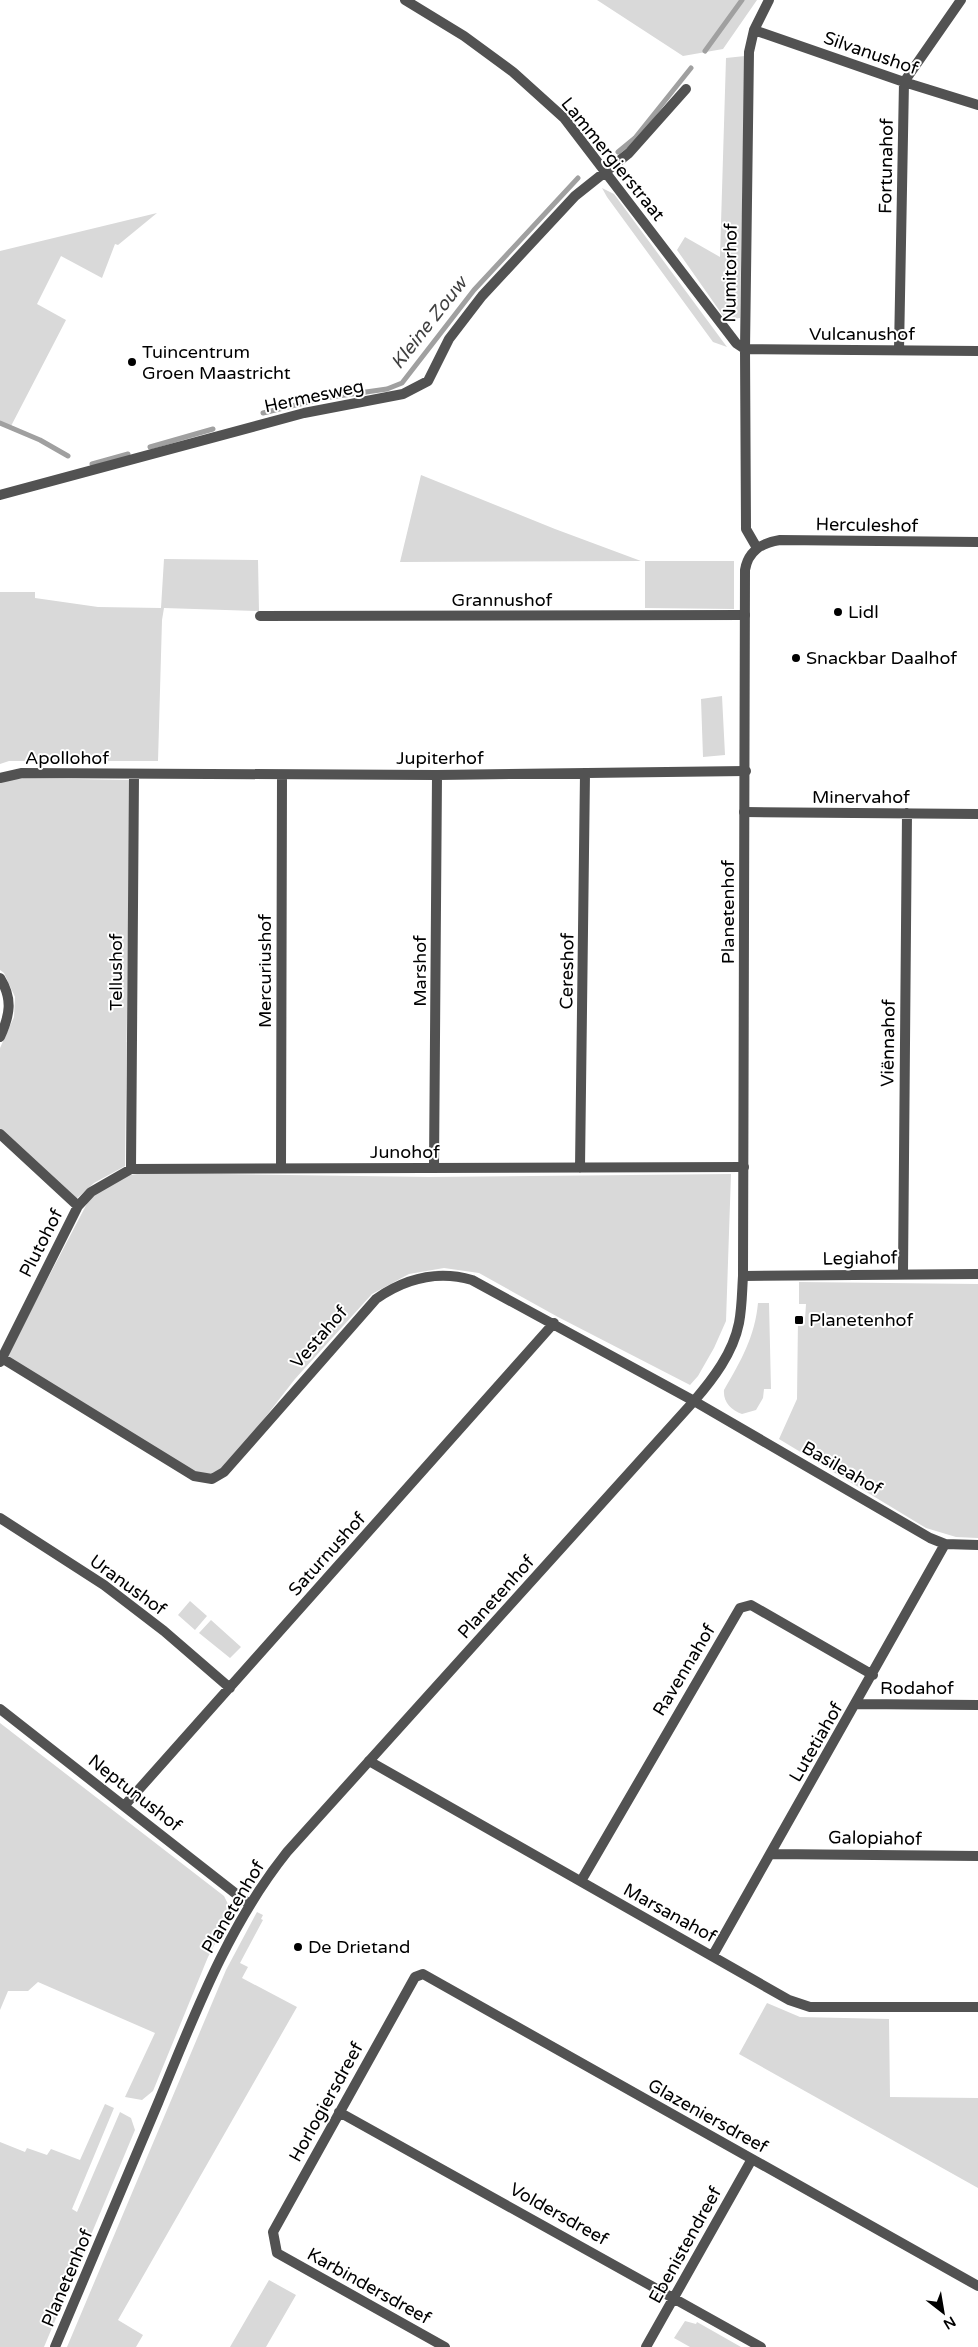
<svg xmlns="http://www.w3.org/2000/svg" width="978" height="2347" viewBox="0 0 978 2347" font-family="'Varela Round',sans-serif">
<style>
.green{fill:#d9d9d9}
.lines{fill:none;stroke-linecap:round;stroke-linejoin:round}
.stream{stroke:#a0a0a0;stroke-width:5}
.minor{stroke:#525252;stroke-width:10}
.tertiary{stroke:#525252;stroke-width:10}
.poi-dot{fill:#000;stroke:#fff;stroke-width:2}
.labels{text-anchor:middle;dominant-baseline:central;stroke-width:4;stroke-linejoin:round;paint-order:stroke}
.street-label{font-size:18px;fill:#000;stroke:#fff}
.poi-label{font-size:18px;fill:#000;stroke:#fff;text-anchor:start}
.water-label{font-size:19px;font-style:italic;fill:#414141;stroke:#fff}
</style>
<rect width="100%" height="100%" fill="#fff"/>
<path class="green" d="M 597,0 L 757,0 L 723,49 L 683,56 Z
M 745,56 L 740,318 L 726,320 L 677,250 L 685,237 L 720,257 L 726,58 Z
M 602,188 L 614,194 L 727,347 L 713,342 L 607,197 Z
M 157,213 L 118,245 L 115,244 L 102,278 L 61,256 L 37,304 L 66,320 L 10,428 L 0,425 L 0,251 Z
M 421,475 L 555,529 L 641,561 L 400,562 Z
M 164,559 L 258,560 L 259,611 L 164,608 L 162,620 L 158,761 L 9,761 L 0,764 L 0,592 L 35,592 L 35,598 L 98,607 L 161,608 Z
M 645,561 L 734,561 L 734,609 L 645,608 Z
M 722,696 L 725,755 L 703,757 L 701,699 Z
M 23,778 L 130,780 L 125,1166 L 94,1183 L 76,1199 L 0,1129 L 0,1048 L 14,1017 L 15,997 L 4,973 L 0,970 L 0,781 Z
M 145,1173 L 429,1177 L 731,1174 L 726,1321 L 714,1348 L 698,1376 L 690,1385 L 558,1317 L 479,1273 L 444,1268 L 409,1274 L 372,1294 L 295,1379 L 225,1469 L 214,1477 L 197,1474 L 6,1358 L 92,1194 L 122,1176 Z
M 799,1282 L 978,1284 L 978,1538 L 956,1537 L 926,1528 L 779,1439 L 797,1399 L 798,1319 L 805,1319 L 806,1304 L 799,1304 Z
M 758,1303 L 769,1303 L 771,1389 L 764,1389 L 763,1398 L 756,1410 L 742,1414 C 731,1410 723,1402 724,1390 C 741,1361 755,1336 758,1303 Z
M 190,1601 L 207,1616 L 195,1630 L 178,1615 Z
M 211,1620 L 241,1647 L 230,1658 L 199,1633 Z
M 0,1723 L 224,1896 L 229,1906 L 229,1917 L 208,1957 L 153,2091 L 142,2100 L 125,2097 L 155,2033 L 38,1982 L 28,1991 L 8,1991 L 0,2010 Z
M 257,1912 L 263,1915 L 261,1919 L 263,1920 L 240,1963 L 248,1967 L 242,1978 L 297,2007 L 118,2320 L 143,2335 L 136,2347 L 67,2347 L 226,1970 Z
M 767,2003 L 800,2017 L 889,2019 L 890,2097 L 978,2098 L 978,2188 L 739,2054 Z
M 105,2104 L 114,2108 L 72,2209 L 77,2212 L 120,2112 L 131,2118 L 135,2130 L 44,2347 L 0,2347 L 0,2142 L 25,2152 L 27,2148 L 47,2155 L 51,2149 L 80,2160 Z
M 269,2280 L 296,2295 L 266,2347 L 230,2347 Z
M 685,2321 L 696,2324 L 697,2322 L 741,2347 L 690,2347 L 674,2338 Z"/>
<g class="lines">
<path class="stream" d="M 705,51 L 742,0
M 618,152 L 635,138 L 691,68
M 263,413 L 324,398 L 387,389 L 402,383 L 474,290 L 578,178
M 0,423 L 40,440 L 68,456
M 150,447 L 213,429
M 92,464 L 128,454"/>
<path class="minor" d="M 405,0 L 464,36 L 513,72 L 564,118 L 736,343 L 745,349 L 978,351
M 754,30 L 904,82 L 978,105
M 899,350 L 904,82 L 961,0
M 0,495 L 304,413 L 403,394 L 428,381 L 449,339 L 482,296 L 575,196 L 629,153 L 686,89
M 757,548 L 746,529 L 745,349 L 749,52 L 754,30 L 769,0
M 260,616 L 745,615
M 0,778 L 22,773 L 437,775 L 746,771
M 744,812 L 978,814
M 0,978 C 13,999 10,1015 0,1037
M 0,1134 L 78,1206 L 0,1362
M 281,1168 L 282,775
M 434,1168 L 437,775
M 580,1168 L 585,773
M 131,1169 L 134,775
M 78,1206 L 91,1192 L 131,1169 L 744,1167
M 903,1273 L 907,813
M 743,1276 L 978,1274
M 2,1358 L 194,1476 L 212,1479 L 224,1472 L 376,1299 C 406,1278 437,1270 472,1280 L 694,1401 L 930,1538 L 945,1544 L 978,1545
M 0,1518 L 104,1585 L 164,1631 L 230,1688
M 856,1704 L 978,1705
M 0,1709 L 249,1904
M 369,1761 L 789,2000 L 810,2007 L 978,2007
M 125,1805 L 554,1323
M 771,1854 L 978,1856
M 581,1881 L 740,1608 L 751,1605 L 873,1675
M 713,1955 L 945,1544
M 339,2112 L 761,2347
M 445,2347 L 277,2253 L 273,2232 L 415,1977 L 423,1974 L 978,2286
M 646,2347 L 752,2159"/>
<path class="tertiary" d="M 55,2347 C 89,2266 124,2185 158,2103 C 194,2016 227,1927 287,1852 L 694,1401 C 713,1379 733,1353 739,1323 C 742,1308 742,1291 743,1276 L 745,570 C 748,551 761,543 780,540 L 978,542"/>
</g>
<g class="poi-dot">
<circle cx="132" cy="362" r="5"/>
<circle cx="838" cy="612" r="5"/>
<circle cx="796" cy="658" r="5"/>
<rect x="794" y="1315" width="10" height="10" rx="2.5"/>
<circle cx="298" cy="1947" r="5"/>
</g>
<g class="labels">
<g class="street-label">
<text transform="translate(871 53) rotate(19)">Silvanushof</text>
<text transform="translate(613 159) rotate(51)">Lammergierstraat</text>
<text transform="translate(886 166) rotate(-89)">Fortunahof</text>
<text transform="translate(730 273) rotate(-89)">Numitorhof</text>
<text x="862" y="334">Vulcanushof</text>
<text transform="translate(314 396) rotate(-12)">Hermesweg</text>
<text transform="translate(867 525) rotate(1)">Herculeshof</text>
<text x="502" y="600">Grannushof</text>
<text x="67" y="758">Apollohof</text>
<text x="440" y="758">Jupiterhof</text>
<text x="861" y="797">Minervahof</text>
<text transform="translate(728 912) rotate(-90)">Planetenhof</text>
<text transform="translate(265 971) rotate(-90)">Mercuriushof</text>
<text transform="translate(420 971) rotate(-90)">Marshof</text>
<text transform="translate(567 971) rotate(-89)">Cereshof</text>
<text transform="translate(116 972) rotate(-90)">Tellushof</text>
<text transform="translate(888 1043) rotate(-89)">Viënnahof</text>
<text x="405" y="1152">Junohof</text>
<text transform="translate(41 1243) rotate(-63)">Plutohof</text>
<text transform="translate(860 1258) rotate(-1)">Legiahof</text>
<text transform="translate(319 1337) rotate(-49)">Vestahof</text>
<text transform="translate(842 1468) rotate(30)">Basileahof</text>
<text transform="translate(327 1554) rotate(-48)">Saturnushof</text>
<text transform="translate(128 1585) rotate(36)">Uranushof</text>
<text transform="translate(496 1597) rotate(-48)">Planetenhof</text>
<text transform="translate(684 1670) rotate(-59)">Ravennahof</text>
<text x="917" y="1688">Rodahof</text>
<text transform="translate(816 1742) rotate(-60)">Lutetiahof</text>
<text transform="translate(135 1793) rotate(38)">Neptunushof</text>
<text transform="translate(875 1838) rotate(1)">Galopiahof</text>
<text transform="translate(233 1907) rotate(-59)">Planetenhof</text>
<text transform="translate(670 1913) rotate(29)">Marsanahof</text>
<text transform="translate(326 2102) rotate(-61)">Horlogiersdreef</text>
<text transform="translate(708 2116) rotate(29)">Glazeniersdreef</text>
<text transform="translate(559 2214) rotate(29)">Voldersdreef</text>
<text transform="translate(685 2245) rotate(-61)">Ebenistendreef</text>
<text transform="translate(67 2278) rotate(-67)">Planetenhof</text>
<text transform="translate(369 2286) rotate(29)">Karbindersdreef</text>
</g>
<g class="poi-label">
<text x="142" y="352">Tuincentrum<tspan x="142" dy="21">Groen Maastricht</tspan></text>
<text x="848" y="612">Lidl</text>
<text x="806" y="658">Snackbar Daalhof</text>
<text x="809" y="1320">Planetenhof</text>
<text x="308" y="1947">De Drietand</text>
</g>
<g class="water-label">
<text transform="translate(429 323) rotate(-52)">Kleine Zouw</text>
</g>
</g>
<g transform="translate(943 2312) rotate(149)" stroke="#ffffff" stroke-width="4" paint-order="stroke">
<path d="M0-4L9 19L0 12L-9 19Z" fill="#000000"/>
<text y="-8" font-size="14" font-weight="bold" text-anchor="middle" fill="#000000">N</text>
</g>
</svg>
